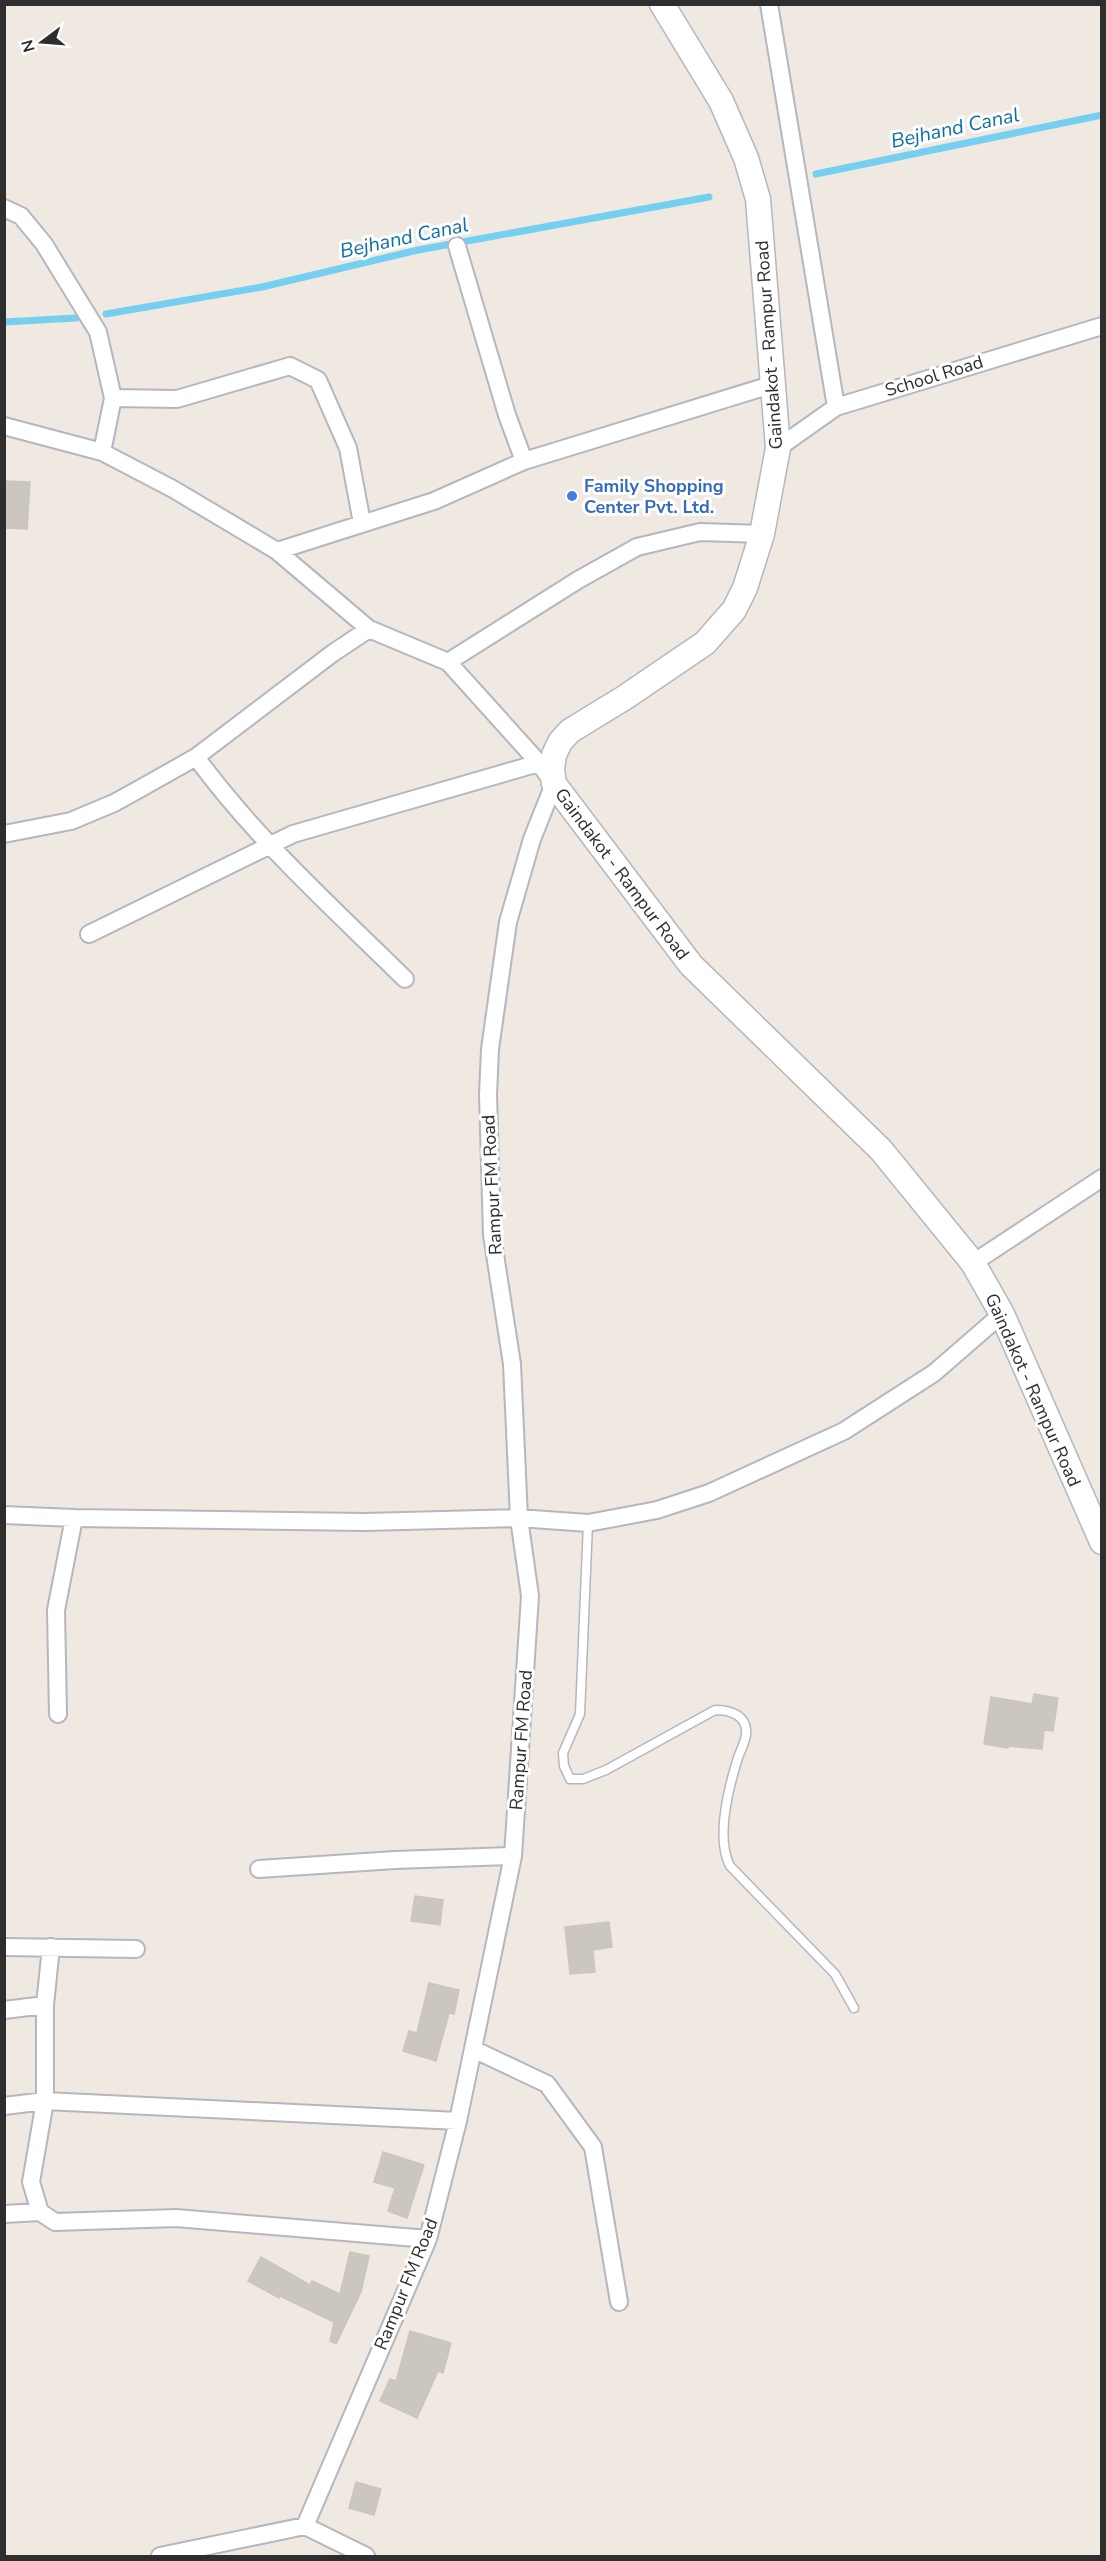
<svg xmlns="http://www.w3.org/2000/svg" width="1106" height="2561" viewBox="0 0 1106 2561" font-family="'Nunito Sans',sans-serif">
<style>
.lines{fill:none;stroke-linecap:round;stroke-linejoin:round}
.stream{stroke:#75cff0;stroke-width:7}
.building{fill:#cbc7bf;stroke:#cbc5ba;stroke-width:1.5}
.lane-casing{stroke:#b4b7c1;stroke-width:11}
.street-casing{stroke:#b4b7c1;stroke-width:20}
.secondary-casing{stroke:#b4b7c1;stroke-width:27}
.lane{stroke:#fff;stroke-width:8}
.street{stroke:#fff;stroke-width:16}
.secondary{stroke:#fff;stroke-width:24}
.shop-dot{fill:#3f7fe0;stroke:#fff;stroke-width:2}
.labels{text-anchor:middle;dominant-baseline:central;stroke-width:6;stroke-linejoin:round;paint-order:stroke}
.street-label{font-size:18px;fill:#2e2e2e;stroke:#fff}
.shop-label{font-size:18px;font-weight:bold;fill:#366cbe;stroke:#fff;text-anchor:start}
.water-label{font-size:20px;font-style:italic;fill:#0d6fa3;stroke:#fff}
</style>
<rect width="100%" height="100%" fill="#efe9e1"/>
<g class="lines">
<path class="stream" d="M 816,174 L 1102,115
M 106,314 L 262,287 L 418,250 L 709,197
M 4,322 L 76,318"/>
</g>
<path class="building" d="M 4,481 L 30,482 L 27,529 L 4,528 Z
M 1034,1694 L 1058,1698 L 1053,1731 L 1044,1730 L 1042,1749 L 1008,1746 L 1008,1748 L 984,1744 L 991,1697 L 1032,1704 Z
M 415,1896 L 443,1900 L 440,1925 L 411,1921 Z
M 609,1922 L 612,1947 L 593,1950 L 595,1972 L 570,1974 L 565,1927 Z
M 429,1983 L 459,1990 L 454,2014 L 449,2013 L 436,2061 L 403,2051 L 409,2031 L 417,2033 Z
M 383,2152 L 424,2165 L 407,2218 L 388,2211 L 395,2188 L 374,2182 Z
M 350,2252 L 369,2256 L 361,2292 L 336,2344 L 330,2341 L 334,2322 L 280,2296 L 279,2298 L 248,2281 L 261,2257 L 310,2285 L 312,2281 L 340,2294 Z
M 410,2331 L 451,2343 L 443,2373 L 438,2371 L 417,2418 L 380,2401 L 390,2379 L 396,2381 Z
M 356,2482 L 381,2489 L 374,2515 L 349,2508 Z"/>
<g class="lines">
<defs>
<path id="lane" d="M 588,1523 L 580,1714 L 563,1753 L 564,1766 L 570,1779 L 583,1779 L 606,1770 L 715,1710 C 730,1710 748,1715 746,1735 C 745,1743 739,1753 737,1761 C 728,1790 716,1839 730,1866 L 835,1974 L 854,2008"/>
<path id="street" d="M 769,4 L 836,407
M 4,208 L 21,216 L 44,244 L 98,332 L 113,398 L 102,452
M 457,246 L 507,415 L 524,461
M 113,398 L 177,399 L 290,366 L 318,380 L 348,448 L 362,523
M 4,426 L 102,452 L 173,489 L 277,551 L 369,629 L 448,662 L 539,763 L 554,784 L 532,839 L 508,922 L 490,1049 L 488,1095 L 492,1235 L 512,1364 L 519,1518 L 530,1596 L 513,1856 L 458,2121 L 428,2239 L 305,2526 L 160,2556
M 778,448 L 836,407 L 1102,326
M 277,551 L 434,501 L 524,461 L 774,384
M 448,662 L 578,580 L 637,547 L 700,532 L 762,534
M 196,757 C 256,839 333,908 405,979
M 4,834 L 71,821 L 114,803 L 143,787 L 196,757 L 333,653 L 369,629
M 89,934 L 293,834 L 539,763
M 973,1263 L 1102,1178
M 4,1515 L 74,1518 L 365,1522 L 519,1518 L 588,1523 L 657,1510 L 709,1493 L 844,1431 L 934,1373 L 1002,1314
M 58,1714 L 56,1610 L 74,1518
M 259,1869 L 395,1860 L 513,1856
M 4,1947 L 136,1949
M 51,1947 L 45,2005 L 45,2101 L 31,2182 L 40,2212 L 55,2222 L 176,2218 L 428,2239
M 4,2010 L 45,2005
M 473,2049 L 547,2084 L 593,2147 L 619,2302
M 4,2106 L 45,2101 L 458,2121
M 4,2214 L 40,2212
M 305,2526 L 366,2556"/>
<path id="secondary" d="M 662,4 L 721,101 L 746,158 L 758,199 L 778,448 L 762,534 L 745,588 L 734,610 L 705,643 L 624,698 L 570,731 L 560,742 L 554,755 L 552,769 L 554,784 L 691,965 L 881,1150 L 973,1263 L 1002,1314 L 1102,1542"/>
</defs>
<use href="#lane" class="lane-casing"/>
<use href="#street" class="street-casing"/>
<use href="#secondary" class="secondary-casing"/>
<use href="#lane" class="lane"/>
<use href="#street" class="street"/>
<use href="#secondary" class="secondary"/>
</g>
<circle class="shop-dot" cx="572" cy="496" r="6"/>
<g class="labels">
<g class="street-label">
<text transform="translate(769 345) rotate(-94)">Gaindakot - Rampur Road</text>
<text transform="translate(934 376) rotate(-17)">School Road</text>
<text transform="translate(622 874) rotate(53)">Gaindakot - Rampur Road</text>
<text transform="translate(492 1185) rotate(-93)">Rampur FM Road</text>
<text transform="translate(1033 1390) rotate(66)">Gaindakot - Rampur Road</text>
<text transform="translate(521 1740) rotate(-86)">Rampur FM Road</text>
<text transform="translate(406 2284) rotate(-68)">Rampur FM Road</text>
</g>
<g class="shop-label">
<text x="584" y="486">Family Shopping<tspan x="584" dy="21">Center Pvt. Ltd.</tspan></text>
</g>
<g class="water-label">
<text transform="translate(955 128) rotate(-12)">Bejhand Canal</text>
<text transform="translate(404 238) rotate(-12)">Bejhand Canal</text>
</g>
</g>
<rect width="1106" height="2561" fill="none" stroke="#2e2e2e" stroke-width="12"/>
<g transform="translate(42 42) rotate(254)" stroke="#ffffff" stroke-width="4.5" paint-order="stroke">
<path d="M0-4.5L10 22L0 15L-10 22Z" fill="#2e2e2e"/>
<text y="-9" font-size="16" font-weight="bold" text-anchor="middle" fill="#2e2e2e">N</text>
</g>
</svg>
